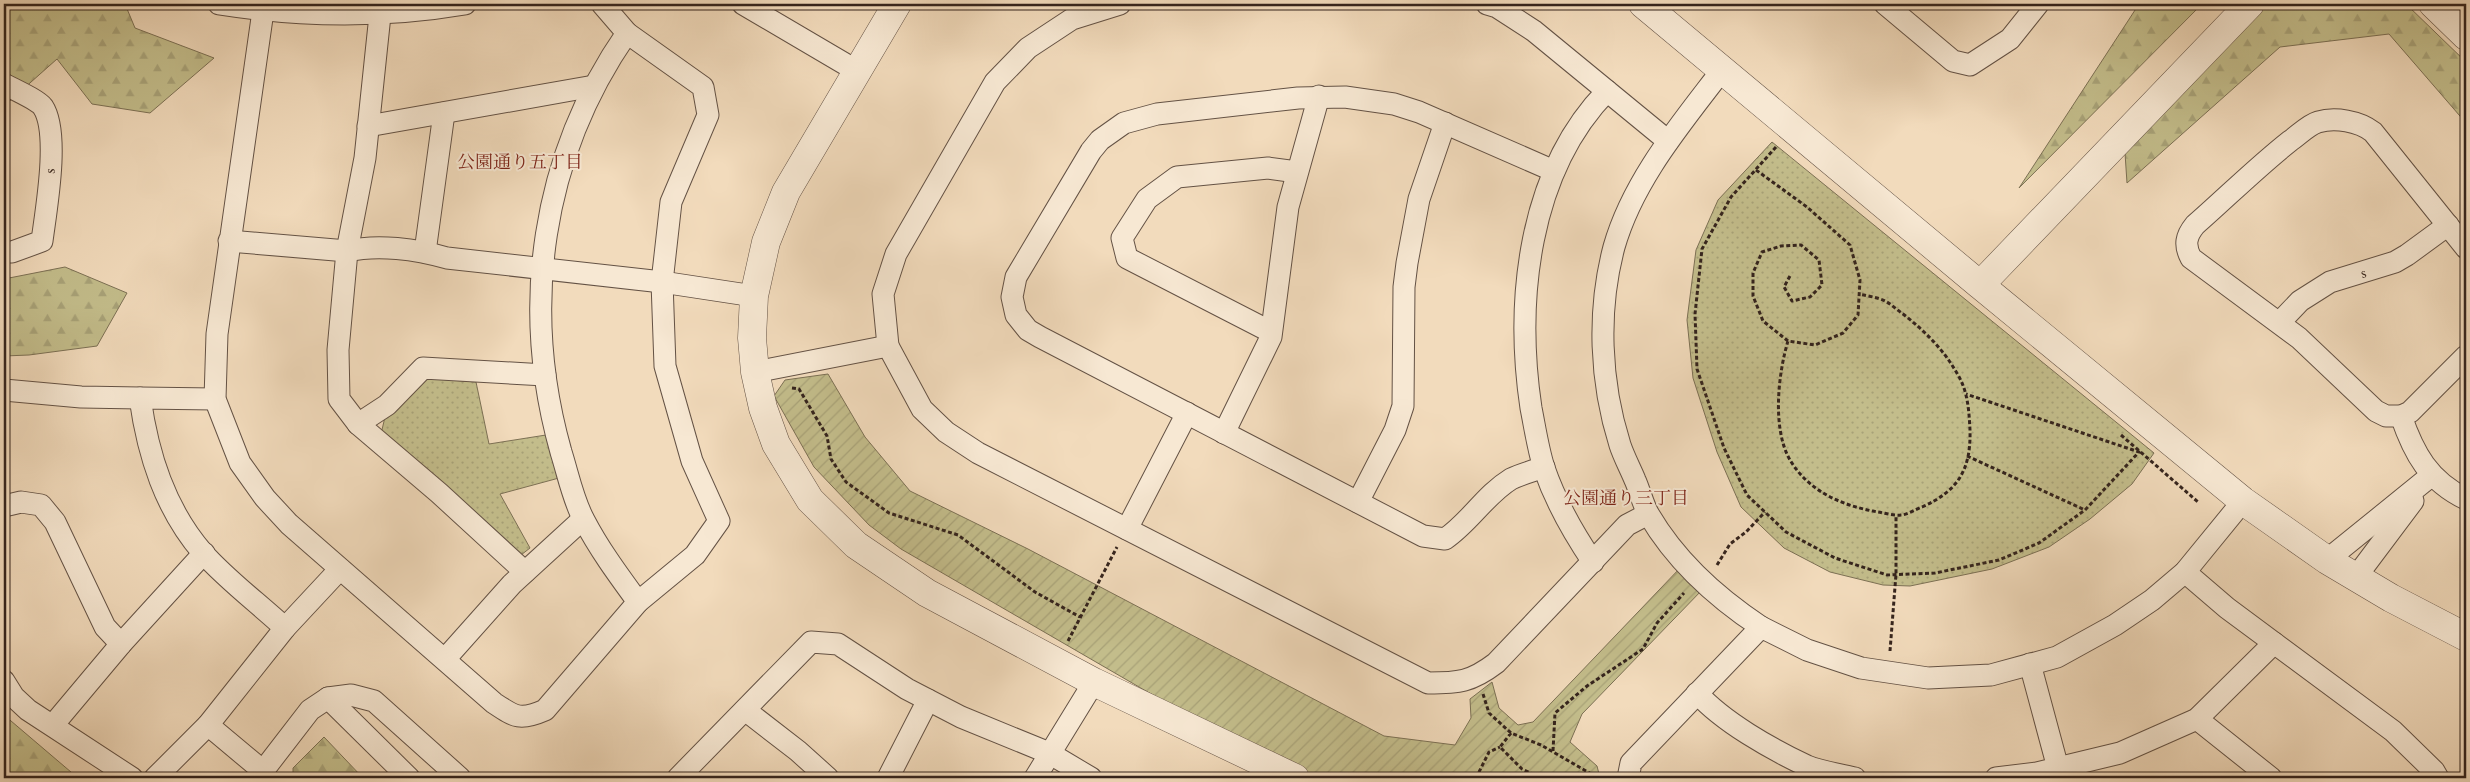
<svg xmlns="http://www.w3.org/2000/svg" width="2470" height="782" viewBox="0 0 2470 782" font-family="'EB Garamond','Noto Serif JP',serif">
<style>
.forest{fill:url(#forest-firs);stroke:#7c7054}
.park{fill:url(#park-dots);stroke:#7c7054}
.garden{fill:url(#garden-furrows);stroke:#7c7054}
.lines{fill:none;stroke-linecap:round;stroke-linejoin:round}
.minor-casing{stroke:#645245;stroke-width:23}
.tertiary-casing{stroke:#645245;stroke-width:29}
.path{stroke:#35241d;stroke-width:3;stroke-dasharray:4 2.5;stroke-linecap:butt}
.minor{stroke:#f7e8d3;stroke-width:21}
.tertiary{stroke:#f7e8d3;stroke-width:28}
.labels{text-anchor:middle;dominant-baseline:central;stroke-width:4;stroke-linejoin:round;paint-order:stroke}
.street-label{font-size:16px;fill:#35241d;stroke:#f7e8d3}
.neighbourhood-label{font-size:18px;fill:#7a1f14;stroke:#f7e8d3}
</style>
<defs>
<pattern id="forest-firs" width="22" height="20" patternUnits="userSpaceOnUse" patternTransform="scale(1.25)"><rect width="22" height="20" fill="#c3bd8b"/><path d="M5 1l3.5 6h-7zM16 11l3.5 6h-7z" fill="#a8a278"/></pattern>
<pattern id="park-dots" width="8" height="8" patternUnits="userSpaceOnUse" patternTransform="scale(1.25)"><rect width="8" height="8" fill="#c3bd8b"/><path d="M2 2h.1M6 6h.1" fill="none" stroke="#a8a278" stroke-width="1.8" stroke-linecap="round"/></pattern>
<pattern id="garden-furrows" width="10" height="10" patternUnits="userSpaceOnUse" patternTransform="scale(1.25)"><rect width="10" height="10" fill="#c3bd8b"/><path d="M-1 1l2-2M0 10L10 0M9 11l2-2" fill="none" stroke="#a8a278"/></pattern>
</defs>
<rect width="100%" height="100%" fill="#f2dbbc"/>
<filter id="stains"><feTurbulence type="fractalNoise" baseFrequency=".004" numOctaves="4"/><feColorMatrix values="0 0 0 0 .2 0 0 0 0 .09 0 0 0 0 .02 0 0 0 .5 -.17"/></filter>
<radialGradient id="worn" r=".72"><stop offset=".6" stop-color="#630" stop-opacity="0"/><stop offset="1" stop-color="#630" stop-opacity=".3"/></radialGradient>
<path class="forest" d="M 4,4 L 125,4 L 135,28 L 214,58 L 150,113 L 92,104 L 57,59 L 4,106 Z
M 2139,4 L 2202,4 L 2019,188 Z
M 2264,4 L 2406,4 L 2466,62 L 2466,123 L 2389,34 L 2280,47 L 2127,183 L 2125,153 Z
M 65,267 L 127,293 L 97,346 L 29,355 L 4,356 L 4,279 Z
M 4,715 L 78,778 L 4,778 Z
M 324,737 L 363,778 L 293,778 L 293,768 Z"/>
<path class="park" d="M 1772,142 L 2154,453 L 2132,484 L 2090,519 L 2049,547 L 1992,569 L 1910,586 L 1883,585 L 1830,572 L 1784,548 L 1741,507 L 1717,452 L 1693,378 L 1687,320 L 1696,250 L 1718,200 Z
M 425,378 L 476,382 L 489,444 L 546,435 L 559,478 L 500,494 L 530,548 L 521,555 L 381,434 L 385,417 Z"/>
<path class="garden" d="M 828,374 L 865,437 L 910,491 L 1028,549 L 1384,736 L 1455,745 L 1471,718 L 1470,699 L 1492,682 L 1499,708 L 1518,725 L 1533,722 L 1681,567 L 1703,589 L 1582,714 L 1570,742 L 1597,766 L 1600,778 L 1296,778 L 901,549 L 869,525 L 814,467 L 774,396 L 785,380 Z"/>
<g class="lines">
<defs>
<g id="minor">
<path d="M 219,4 C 302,17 383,18 465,4"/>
<path d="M 743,4 L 857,71"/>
<path d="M 1487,4 L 1497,7 L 1534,31 L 1668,141"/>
<path d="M 1885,4 L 1953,61 L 1970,65 L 2010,39 L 2038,4"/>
<path d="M 263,11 L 217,334 L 215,399 L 240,463 L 265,498 L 289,524 L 494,703 C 515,717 520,721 545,710 L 638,602 C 619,576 599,549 584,520 C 573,500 568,474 561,452 C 520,307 541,157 627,33 L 602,4"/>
<path d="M 380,15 L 365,158 L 347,251 L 338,350 L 339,399 L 358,424 L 439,493 L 525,572"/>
<path d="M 627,33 L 703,87 L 708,115 L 671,202 L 662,282 L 665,366 L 692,461 L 719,521 L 695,555 L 638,602"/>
<path d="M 1722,70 C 1681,124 1633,180 1614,247 C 1597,311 1600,382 1620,445 C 1624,457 1630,468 1635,480 C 1640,491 1643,505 1649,515 C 1676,561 1717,598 1761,627"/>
<path d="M 4,84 C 13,89 38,100 43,107 C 60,133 46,210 42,241 L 12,252 L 4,252"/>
<path d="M 368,126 L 594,86"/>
<path d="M 229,241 L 347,251 C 378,244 416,249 447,258 L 662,282 L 754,296"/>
<path d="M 2466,248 L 2373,132 C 2359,121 2335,117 2318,122 C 2308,125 2299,135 2290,141 C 2257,167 2227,197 2195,225 C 2186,236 2184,245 2191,258 L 2299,338 L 2376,411 L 2386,416 L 2401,416 L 2410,412 L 2466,356"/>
<path d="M 425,252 L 444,113"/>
<path id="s1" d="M 2280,322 L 2300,301 L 2330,282 L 2395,262 L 2407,255 L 2448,225"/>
<path d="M 1271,332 L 1127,258 L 1122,238 L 1147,199 L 1177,177 L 1268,168 L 1297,172"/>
<path d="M 888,346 L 883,294 L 896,254 L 995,82 L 1028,48 L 1072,19 L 1120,4"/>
<path d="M 755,372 L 888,346 L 922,409 L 946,432 L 978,453 L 1428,683 C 1459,683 1471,682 1496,663 L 1627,525 L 1648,514"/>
<path d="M 4,390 L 81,397 L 140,398"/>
<path d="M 215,399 L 140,398 C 148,455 165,509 203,553 C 227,580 258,603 285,628"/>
<path d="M 2401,416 C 2414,454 2429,481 2466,499"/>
<path d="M 358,424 L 387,405 L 423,368 L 545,375"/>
<path d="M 1224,433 L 1271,337 L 1288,207 L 1319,96"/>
<path d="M 1544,467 C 1533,471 1521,474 1511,479 C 1485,495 1470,522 1445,539 L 1423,536 L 1040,337 L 1028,330 L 1016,315 L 1012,297 L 1016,277 L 1091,151 L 1100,140 L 1124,123 L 1157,114 L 1298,98 L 1345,97 L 1394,104 L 1419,112 L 1554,171"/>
<path d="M 1358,502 L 1395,430 L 1403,406 L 1404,287 L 1407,263 L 1419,199 L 1445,123"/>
<path d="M 4,506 L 21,502 L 41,505 L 55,522 L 105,627 L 121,644"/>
<path d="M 1127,529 L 1187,413"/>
<path d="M 2327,560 L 2432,475"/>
<path d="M 1593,562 C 1574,534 1555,500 1544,468 C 1538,449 1535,428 1531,408 C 1515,301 1528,172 1607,91"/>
<path d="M 2185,572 L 2227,608 L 2393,731 L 2434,771 L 2438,778"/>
<path d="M 2356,577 L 2413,501"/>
<path d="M 446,658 L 512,584 L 583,519"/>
<path d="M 2030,664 L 2058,768 L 2066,778"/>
<path d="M 4,681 L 14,697 L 28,710 L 132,778"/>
<path d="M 1697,693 C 1723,722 1771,749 1807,766 C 1821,772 1840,774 1855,778"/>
<path d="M 328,698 L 409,778"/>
<path d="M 745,710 L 798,751 L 828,778"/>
<path d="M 2197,719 L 2271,778"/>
<path d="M 53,725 L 121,644 L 204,553"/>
<path d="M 208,725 L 263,771 L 266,778"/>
<path d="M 263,771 L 310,710 L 328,698 L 351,695 L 374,701 L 460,778"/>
<path d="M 155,778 L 208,725 L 285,628 L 340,569"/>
<path d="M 678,778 L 811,642 L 838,644 L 907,689 L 961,717 L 1049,753 L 1091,778"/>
<path d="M 888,778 L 928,700"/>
<path d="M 1035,778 L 1094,682"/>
<path d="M 1628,778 L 1631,763 L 1761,627 L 1807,650 L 1861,668 L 1928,678 L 1991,675 L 2057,657 L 2115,625 L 2152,600 L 2185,572 L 2243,501"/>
<path d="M 1996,778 L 2037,773 L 2120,753 L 2197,719 L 2274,643"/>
</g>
<path id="tertiary" d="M 897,4 L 786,192 L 766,242 L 754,296 L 752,338 L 755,372 L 763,408 L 776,444 L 810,500 L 856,545 L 927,593 L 1094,682 L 1295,778
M 1643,4 L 1980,285
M 2250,4 L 1980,285 L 2243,501 L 2327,560 L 2391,598 L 2466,637
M 2433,4 L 2466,36"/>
</defs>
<use href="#minor" class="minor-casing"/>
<use href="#tertiary" class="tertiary-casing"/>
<path class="path" d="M 1776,147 L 1731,197 L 1702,249 L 1695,314 L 1697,369 L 1724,448 L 1747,495 L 1786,532 L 1835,558 L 1887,575 L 1935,573 L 1999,560 L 2039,543 L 2085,510 L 2139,452 L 1966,394
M 1756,170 L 1807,207 L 1850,245 L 1860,280 L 1858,315 L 1843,333 L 1815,345 L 1788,341 L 1763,321 L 1753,296 L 1753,273 L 1762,252 L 1781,246 L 1801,245 L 1819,260 L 1822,285 L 1810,297 L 1792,301 L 1784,287 L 1791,274
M 1788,341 C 1778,374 1772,429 1790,460 C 1809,492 1843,506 1878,512 C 1885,513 1894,516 1901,515 C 1907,515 1916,509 1922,507 C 1958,491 1971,470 1970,430 C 1969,411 1968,392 1958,375 C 1944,350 1926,332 1903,314 C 1897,310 1891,304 1885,301 C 1877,297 1867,296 1859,294
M 792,388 L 799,389 L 827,436 L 831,459 L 846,482 L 889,513 L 958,535 L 1035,592 L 1080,617
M 2121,435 L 2198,502
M 1967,456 L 2085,510
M 1717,565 L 1730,544 L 1746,532 L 1765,512
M 1068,641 L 1117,547
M 1890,651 L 1896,574 L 1896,515
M 1483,694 L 1489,713 L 1511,733 L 1541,745 L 1593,775 L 1608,775
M 1511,733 L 1500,747 L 1522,769 L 1541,778
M 1553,751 L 1555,713 L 1587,686 L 1643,649 L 1657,623 L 1684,593
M 1476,778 L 1489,752 L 1500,747"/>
<use href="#minor" class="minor"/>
<use href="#tertiary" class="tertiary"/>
</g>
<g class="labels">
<g class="street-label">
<text transform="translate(49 171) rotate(-88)">s</text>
<text stroke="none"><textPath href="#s1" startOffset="99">s</textPath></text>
</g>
<g class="neighbourhood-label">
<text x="520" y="161">公園通り五丁目</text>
<text x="1626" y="497">公園通り三丁目</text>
</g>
</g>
<rect width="2470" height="782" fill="none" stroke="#f2dbbc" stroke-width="20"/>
<rect x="5" y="5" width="2460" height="772" fill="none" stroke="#35241d" stroke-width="2.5"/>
<rect x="10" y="10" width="2450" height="762" fill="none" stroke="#35241d"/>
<rect width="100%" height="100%" filter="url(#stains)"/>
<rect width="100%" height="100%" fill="url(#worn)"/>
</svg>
